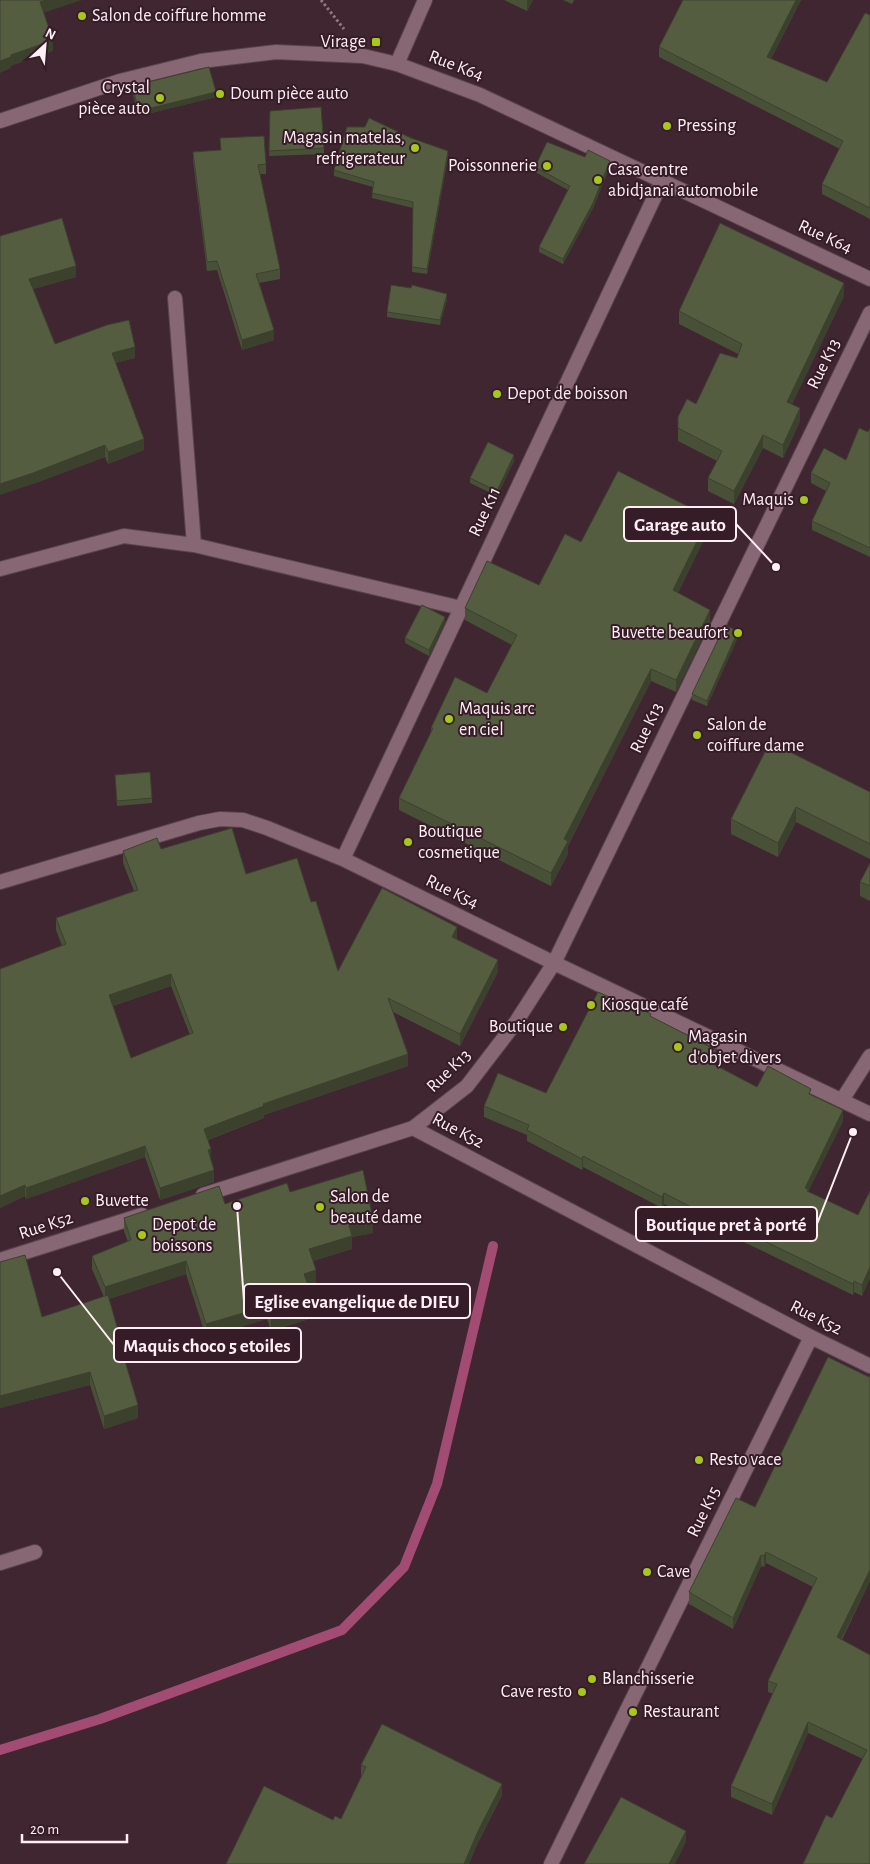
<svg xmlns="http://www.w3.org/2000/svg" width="870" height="1864" viewBox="0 0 870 1864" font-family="'Alegreya Sans',sans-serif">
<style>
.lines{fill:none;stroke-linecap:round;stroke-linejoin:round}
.stream{stroke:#a24b73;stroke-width:10}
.service-casing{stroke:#5a444e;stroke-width:16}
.minor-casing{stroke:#5a444e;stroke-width:16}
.tertiary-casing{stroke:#5a444e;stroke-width:16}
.path{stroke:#8e7982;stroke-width:3;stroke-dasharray:2.5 2.5;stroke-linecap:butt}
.service{stroke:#876774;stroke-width:14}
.minor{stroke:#876774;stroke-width:14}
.tertiary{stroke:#876774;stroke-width:14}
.wall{fill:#495038;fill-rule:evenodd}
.shaded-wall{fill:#3c412e}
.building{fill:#555d41;stroke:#3c412e;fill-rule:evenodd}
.poi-dot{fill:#a8c71d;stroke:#361c27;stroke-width:2}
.labels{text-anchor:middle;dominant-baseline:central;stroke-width:4;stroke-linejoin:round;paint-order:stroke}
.poi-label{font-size:18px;fill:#feeff5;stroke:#361c27;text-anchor:start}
.street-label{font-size:18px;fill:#feeff5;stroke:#361c27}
.leader{fill:none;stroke:#feeff5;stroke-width:2}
.callout-dot{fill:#feeff5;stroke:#361c27;stroke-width:2}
.callout{fill:#361c27;stroke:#feeff5;stroke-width:2}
.callout-label{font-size:19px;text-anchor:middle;font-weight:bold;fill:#feeff5}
</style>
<rect width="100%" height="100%" fill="#402631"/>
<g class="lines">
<path class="stream" d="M 0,1750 L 100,1719 L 342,1630 L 404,1567 L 437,1484 L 493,1246"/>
<defs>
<path id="service" d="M 175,298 L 194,545
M 0,569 L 124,536 L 194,545 L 461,608
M 842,1100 L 870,1056"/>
<path id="minor" d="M 397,64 L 425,0
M 343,859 L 662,181
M 0,882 L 199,823 L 220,819 L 243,820 L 267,828 L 343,859 L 554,963 L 870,1114
M 413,1128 L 811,1337 L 870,1366
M 203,1195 L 413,1128 L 467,1086 L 516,1022 L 554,963 L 870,313
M 0,1260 L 142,1215
M 0,1563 L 35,1552
M 551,1864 L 811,1337"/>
<path id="tertiary" d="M 0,121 L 120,81 L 201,61 L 276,52 L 363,56 L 397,64 L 480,95 L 870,279"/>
</defs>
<use href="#service" class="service-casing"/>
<use href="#minor" class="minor-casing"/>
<use href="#tertiary" class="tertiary-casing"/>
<path class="path" d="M 321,0 L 344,29"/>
<use href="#service" class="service"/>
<use href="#minor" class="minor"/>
<use href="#tertiary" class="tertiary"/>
</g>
<path class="wall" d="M 504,0 L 533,0 L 527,11 Z
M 563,0 L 574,0 L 572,4 Z
M 683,0 L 801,0 L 771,59 L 827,82 L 870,15 L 870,219 L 822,194 L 822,184 L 840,149 L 659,57 L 659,47 Z
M 132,86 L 216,97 L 139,116 L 132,91 Z
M 270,111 L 324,148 L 324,154 L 269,156 Z
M 220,138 L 266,164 L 266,174 L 260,174 L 280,269 L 280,279 L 259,283 L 274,340 L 242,350 L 217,270 L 207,271 L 193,161 L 193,152 L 221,151 Z
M 448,157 L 427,274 L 412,272 L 413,208 L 372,198 L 373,187 L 334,176 L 334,170 Z
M 610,166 L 593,208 L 563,264 L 539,252 L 539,247 L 568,190 L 535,172 L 535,167 Z
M 0,236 L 76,277 L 33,289 L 55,344 L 135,358 L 115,363 L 144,450 L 108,464 L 105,457 L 33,484 Z
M 844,296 L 792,404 L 800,421 L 783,458 L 763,448 L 734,504 L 708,491 L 708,478 L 717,461 L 678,441 L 678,417 L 696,404 L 737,358 L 738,354 L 679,324 L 679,311 Z
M 447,299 L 440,325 L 387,317 L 387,312 Z
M 870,428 L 870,557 L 812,530 L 812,521 L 826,491 L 811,483 L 811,473 L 846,460 L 868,432 Z
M 514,461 L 497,496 L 470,483 L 470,478 Z
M 709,529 L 678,593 L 710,622 L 676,692 L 651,681 L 568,846 L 568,854 L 551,886 L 399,810 L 399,798 L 431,732 L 431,728 L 487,693 L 512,645 L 465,620 L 465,608 L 539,585 L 581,542 Z
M 445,622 L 429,656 L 405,643 L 405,638 Z
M 738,637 L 707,706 L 692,700 L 692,694 Z
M 115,775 L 152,798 L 152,803 L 117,806 Z
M 870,792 L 870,859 L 796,822 L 778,857 L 731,834 L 731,819 Z
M 161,849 L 246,874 L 311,902 L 338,971 L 457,939 L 498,972 L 460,1046 L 393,1012 L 408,1066 L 264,1115 L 264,1118 L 208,1140 L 214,1182 L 160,1200 L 145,1157 L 26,1199 L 25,1196 L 0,1208 L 0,969 L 62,946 L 56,930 L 56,918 L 134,891 L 123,863 L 123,851 ZM 171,986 L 190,1035 L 131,1058 L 113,1006 Z
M 870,863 L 870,901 L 860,896 L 860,882 Z
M 623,1003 L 651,1017 L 716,1061 L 714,1064 L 757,1087 L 811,1095 L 843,1121 L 808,1192 L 858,1215 L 870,1191 L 870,1278 L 862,1296 L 854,1292 L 853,1295 L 719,1230 L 718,1232 L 664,1204 L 662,1208 L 583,1167 L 582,1170 L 527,1141 L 527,1135 L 484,1117 L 484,1106 L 546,1093 Z
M 290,1192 L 373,1233 L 352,1237 L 352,1249 L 313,1261 L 316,1283 L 308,1285 L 315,1317 L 271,1331 L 267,1319 L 206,1337 L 186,1274 L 109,1299 L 138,1418 L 104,1429 L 90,1385 L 0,1408 L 0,1262 L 42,1317 L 104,1297 L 92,1269 L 92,1256 L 128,1242 L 124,1231 L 124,1218 L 225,1204 Z
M 870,1376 L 870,1581 L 842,1640 L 870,1655 L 870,1864 L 832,1818 L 863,1759 L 808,1733 L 772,1815 L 731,1797 L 731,1786 L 773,1694 L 768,1692 L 768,1681 L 813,1587 L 766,1563 L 764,1567 L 761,1566 L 733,1629 L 689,1604 L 689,1592 L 755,1507 Z
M 361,1765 L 502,1795 L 479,1841 L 333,1820 L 341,1819 L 361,1777 Z"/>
<path class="shaded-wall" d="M 47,0 L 82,0 L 40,14 L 40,2 Z
M 527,0 L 533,0 L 527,11 Z
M 796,0 L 801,0 L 767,67 L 767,57 Z
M 53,40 L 53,51 L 11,66 L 11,68 L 0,73 L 0,61 L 11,55 Z
M 216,92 L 216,97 L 139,116 L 139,111 Z
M 448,151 L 448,157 L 427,274 L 427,269 Z
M 610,161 L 610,166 L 593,208 L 563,264 L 563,259 Z
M 76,266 L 76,277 L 29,290 L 29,279 Z
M 844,283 L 844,296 L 787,415 L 787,402 Z
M 447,294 L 447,299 L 440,325 L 440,320 Z
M 274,330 L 274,340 L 242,350 L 242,340 Z
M 135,347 L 135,358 L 112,364 L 112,353 Z
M 800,408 L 800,421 L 783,458 L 783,445 Z
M 763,435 L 763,448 L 734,504 L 734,491 Z
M 144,439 L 144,450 L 108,464 L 108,452 Z
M 105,445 L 105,457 L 33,484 L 0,495 L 0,484 Z
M 514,455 L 514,461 L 497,496 L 497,491 Z
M 709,517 L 709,529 L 673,603 L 673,590 Z
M 710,610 L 710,622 L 676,692 L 676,680 Z
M 445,617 L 445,622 L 429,656 L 429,650 Z
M 738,631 L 738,637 L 707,706 L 707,701 Z
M 651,669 L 651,681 L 568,846 L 568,854 L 551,886 L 551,873 L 564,839 Z
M 796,807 L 796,822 L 778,857 L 778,843 Z
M 457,927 L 457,939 L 452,937 Z
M 498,960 L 498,972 L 460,1046 L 460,1034 Z
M 171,974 L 171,986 L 109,1007 L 109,995 Z
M 716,1050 L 716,1061 L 709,1073 L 709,1062 Z
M 408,1054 L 408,1066 L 264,1115 L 264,1118 L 204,1141 L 204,1129 L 263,1104 Z
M 843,1110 L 843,1121 L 808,1192 L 805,1188 Z
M 145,1146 L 145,1157 L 26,1199 L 26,1188 Z
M 211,1149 L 211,1161 L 208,1150 Z
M 583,1156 L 583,1167 L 582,1170 L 582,1159 Z
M 214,1170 L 214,1182 L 160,1200 L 160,1188 Z
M 25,1185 L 25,1196 L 0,1208 L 0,1196 Z
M 664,1193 L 664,1204 L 662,1208 L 662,1197 Z
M 719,1219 L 719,1230 L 718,1232 L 718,1221 Z
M 373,1220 L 373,1233 L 352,1237 L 352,1249 L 309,1262 L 309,1249 L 349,1225 Z
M 186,1261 L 186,1274 L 105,1300 L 105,1287 Z
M 870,1267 L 870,1278 L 862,1296 L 862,1285 Z
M 316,1270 L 316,1283 L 304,1287 L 304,1274 Z
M 854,1281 L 854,1292 L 853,1295 L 853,1284 Z
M 315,1304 L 315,1317 L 271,1331 L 271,1318 Z
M 267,1306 L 267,1319 L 206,1337 L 206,1324 Z
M 90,1372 L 90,1385 L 0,1408 L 0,1396 Z
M 138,1405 L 138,1418 L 104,1429 L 104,1416 Z
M 766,1552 L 766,1563 L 764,1567 L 764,1556 Z
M 761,1555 L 761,1566 L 733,1629 L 733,1618 Z
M 870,1570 L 870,1581 L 837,1648 L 837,1637 Z
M 808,1722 L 808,1733 L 772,1815 L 772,1804 Z
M 502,1784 L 502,1795 L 479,1841 L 469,1864 L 464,1864 L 479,1829 Z
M 686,1831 L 686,1842 L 675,1864 L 669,1864 Z"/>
<path class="building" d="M 0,0 L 47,0 L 40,2 L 53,40 L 11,55 L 11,57 L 0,61 Z
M 683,0 L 796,0 L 767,57 L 827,82 L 865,13 L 870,15 L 870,208 L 822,184 L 843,141 L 659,47 Z
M 209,67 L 216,92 L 139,111 L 132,86 Z
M 321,107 L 324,148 L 269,151 L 270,111 Z
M 369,118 L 411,138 L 448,151 L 427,269 L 412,267 L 413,202 L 372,193 L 374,182 L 334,170 L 347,127 L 365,127 Z
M 264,136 L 266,164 L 258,165 L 280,269 L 256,274 L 274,330 L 242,340 L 217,261 L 207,262 L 193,152 L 221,150 L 220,138 Z
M 547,142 L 585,157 L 588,150 L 610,161 L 593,203 L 563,259 L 539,247 L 570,186 L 535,167 Z
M 62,218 L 76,266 L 29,279 L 55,344 L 107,325 L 129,320 L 135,347 L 112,353 L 144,439 L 108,452 L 105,445 L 33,473 L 0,484 L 0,236 Z
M 720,223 L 844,283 L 787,402 L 800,408 L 783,445 L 763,435 L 734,491 L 708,478 L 722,451 L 678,428 L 678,417 L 687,399 L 696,404 L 720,353 L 737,358 L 742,344 L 679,311 Z
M 391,285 L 411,288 L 412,285 L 447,294 L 440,320 L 387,312 Z
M 859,428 L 868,432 L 870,428 L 870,548 L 812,521 L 830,483 L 811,473 L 824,448 L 846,460 Z
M 488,442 L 514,455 L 497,491 L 470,478 Z
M 618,471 L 709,517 L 673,590 L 710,610 L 676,680 L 651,669 L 564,839 L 568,841 L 551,873 L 399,798 L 433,728 L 431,728 L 455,677 L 487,693 L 517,635 L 465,608 L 487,561 L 539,585 L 565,534 L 581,542 Z
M 422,605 L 445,617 L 429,650 L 405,638 Z
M 725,625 L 738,631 L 707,701 L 692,694 Z
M 770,742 L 870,792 L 870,844 L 796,807 L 778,843 L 731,819 Z
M 150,772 L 152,798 L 117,801 L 115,775 Z
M 232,828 L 246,874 L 297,858 L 311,902 L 316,901 L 338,971 L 382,888 L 457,927 L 452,937 L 498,960 L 460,1034 L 388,998 L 408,1054 L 263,1104 L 264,1106 L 204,1129 L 211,1149 L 208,1150 L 214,1170 L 160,1188 L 145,1146 L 26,1188 L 25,1185 L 0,1196 L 0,969 L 66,944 L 56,918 L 138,890 L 123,851 L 157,838 L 161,849 ZM 171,974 L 193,1033 L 131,1058 L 109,995 Z
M 870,863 L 870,886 L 860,882 Z
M 598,992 L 623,1003 L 624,1001 L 651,1014 L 650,1016 L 716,1050 L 709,1062 L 757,1087 L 768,1066 L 811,1089 L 809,1094 L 843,1110 L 805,1188 L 808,1189 L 807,1191 L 858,1215 L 870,1191 L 870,1267 L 862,1285 L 854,1281 L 853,1284 L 719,1219 L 718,1221 L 664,1193 L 662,1197 L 583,1156 L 582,1159 L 527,1130 L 529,1125 L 484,1106 L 498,1073 L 546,1093 Z
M 363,1170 L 373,1220 L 349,1225 L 352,1236 L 309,1249 L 316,1270 L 304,1274 L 315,1304 L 271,1318 L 267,1306 L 206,1324 L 186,1261 L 105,1287 L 92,1256 L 131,1240 L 124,1218 L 219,1186 L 225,1204 L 287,1183 L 290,1192 Z
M 25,1255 L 42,1317 L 108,1295 L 119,1334 L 117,1334 L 138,1405 L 104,1416 L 90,1372 L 0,1396 L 0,1262 Z
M 828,1357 L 869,1377 L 870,1376 L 870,1570 L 837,1637 L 870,1655 L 870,1864 L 803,1864 L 826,1815 L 832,1818 L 867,1750 L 808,1722 L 772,1804 L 731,1786 L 777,1684 L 768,1681 L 817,1578 L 766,1552 L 764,1556 L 761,1555 L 733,1618 L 689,1592 L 736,1498 L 755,1507 Z
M 382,1724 L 502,1784 L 479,1829 L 464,1864 L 226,1864 L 264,1786 L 333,1820 L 335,1816 L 341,1819 L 366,1767 L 361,1765 Z
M 621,1797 L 686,1831 L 669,1864 L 584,1864 Z"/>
<g class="poi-dot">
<circle cx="82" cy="16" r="5"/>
<rect x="371" y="37" width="10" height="10" rx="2.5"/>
<circle cx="220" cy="94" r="5"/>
<circle cx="160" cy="98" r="5"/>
<circle cx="667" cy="126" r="5"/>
<circle cx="415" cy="148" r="5"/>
<circle cx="547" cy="166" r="5"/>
<circle cx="598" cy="180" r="5"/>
<circle cx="497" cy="394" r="5"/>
<circle cx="804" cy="500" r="5"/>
<circle cx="738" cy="633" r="5"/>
<circle cx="449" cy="719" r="5"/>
<circle cx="697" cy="735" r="5"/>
<circle cx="408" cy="842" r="5"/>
<circle cx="591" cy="1005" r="5"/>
<circle cx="563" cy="1027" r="5"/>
<circle cx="678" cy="1047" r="5"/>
<circle cx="85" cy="1201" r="5"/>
<circle cx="320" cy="1207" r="5"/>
<circle cx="142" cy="1235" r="5"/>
<circle cx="699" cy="1460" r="5"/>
<circle cx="647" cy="1572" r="5"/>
<circle cx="592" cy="1679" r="5"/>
<circle cx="582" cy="1692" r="5"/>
<circle cx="633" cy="1712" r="5"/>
</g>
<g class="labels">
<g class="poi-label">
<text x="92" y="16">Salon de coiffure homme</text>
<text x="366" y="42" text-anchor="end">Virage</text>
<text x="150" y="88" text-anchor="end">Crystal<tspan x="150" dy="21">pièce auto</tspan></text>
<text x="230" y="94">Doum pièce auto</text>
<text x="677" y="126">Pressing</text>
<text x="405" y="138" text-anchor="end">Magasin matelas,<tspan x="405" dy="21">refrigerateur</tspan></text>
<text x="537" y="166" text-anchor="end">Poissonnerie</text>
<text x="608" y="170">Casa centre<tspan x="608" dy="21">abidjanai automobile</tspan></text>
<text x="507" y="394">Depot de boisson</text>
<text x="794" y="500" text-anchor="end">Maquis</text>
<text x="728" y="633" text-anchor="end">Buvette beaufort</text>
<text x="459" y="709">Maquis arc<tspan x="459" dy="21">en ciel</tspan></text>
<text x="707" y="725">Salon de<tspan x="707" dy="21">coiffure dame</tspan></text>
<text x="418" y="832">Boutique<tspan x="418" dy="21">cosmetique</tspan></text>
<text x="601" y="1005">Kiosque café</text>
<text x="553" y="1027" text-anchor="end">Boutique</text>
<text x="688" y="1037">Magasin<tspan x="688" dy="21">d'objet divers</tspan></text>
<text x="330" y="1197">Salon de<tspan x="330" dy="21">beauté dame</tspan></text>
<text x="95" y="1201">Buvette</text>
<text x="152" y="1225">Depot de<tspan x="152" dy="21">boissons</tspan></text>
<text x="709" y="1460">Resto vace</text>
<text x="657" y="1572">Cave</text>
<text x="602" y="1679">Blanchisserie</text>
<text x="572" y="1692" text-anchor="end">Cave resto</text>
<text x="643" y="1712">Restaurant</text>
</g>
<g class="street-label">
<text transform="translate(456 66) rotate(21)">Rue K64</text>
<text transform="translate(825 237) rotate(25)">Rue K64</text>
<text transform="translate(824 364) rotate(-64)">Rue K13</text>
<text transform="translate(485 512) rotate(-65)">Rue K11</text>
<text transform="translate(647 728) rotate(-64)">Rue K13</text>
<text transform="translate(452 892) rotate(26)">Rue K54</text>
<text transform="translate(449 1071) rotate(-44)">Rue K13</text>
<text transform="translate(458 1131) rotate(28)">Rue K52</text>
<text transform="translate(46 1226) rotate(-18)">Rue K52</text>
<text transform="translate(816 1318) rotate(27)">Rue K52</text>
<text transform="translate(704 1512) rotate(-64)">Rue K15</text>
</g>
</g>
<path class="leader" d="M776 567L736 524M853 1132L817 1224M237 1206L244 1301M57 1272L114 1345"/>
<g class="callout-dot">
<circle cx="776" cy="567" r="5"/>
<circle cx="853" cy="1132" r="5"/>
<circle cx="237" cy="1206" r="5"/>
<circle cx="57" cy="1272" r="5"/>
</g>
<g class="callout">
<rect x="624" y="507" width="112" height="34" rx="5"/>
<rect x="636" y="1207" width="181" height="34" rx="5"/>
<rect x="244" y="1284" width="226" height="34" rx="5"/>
<rect x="114" y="1328" width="187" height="34" rx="5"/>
</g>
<g class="callout-label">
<text x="680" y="531">Garage auto</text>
<text x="726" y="1231">Boutique pret à porté</text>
<text x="357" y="1308">Eglise evangelique de DIEU</text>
<text x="207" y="1352">Maquis choco 5 etoiles</text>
</g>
<g transform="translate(45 45) rotate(26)" stroke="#361c27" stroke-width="4" paint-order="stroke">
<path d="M0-4L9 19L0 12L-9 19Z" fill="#feeff5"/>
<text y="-8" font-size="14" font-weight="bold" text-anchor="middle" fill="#feeff5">N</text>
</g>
<path d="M22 1834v8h105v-8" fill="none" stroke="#feeff5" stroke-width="2.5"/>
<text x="30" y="1834" font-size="15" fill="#feeff5" stroke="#361c27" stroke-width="4" paint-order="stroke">20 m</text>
</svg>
